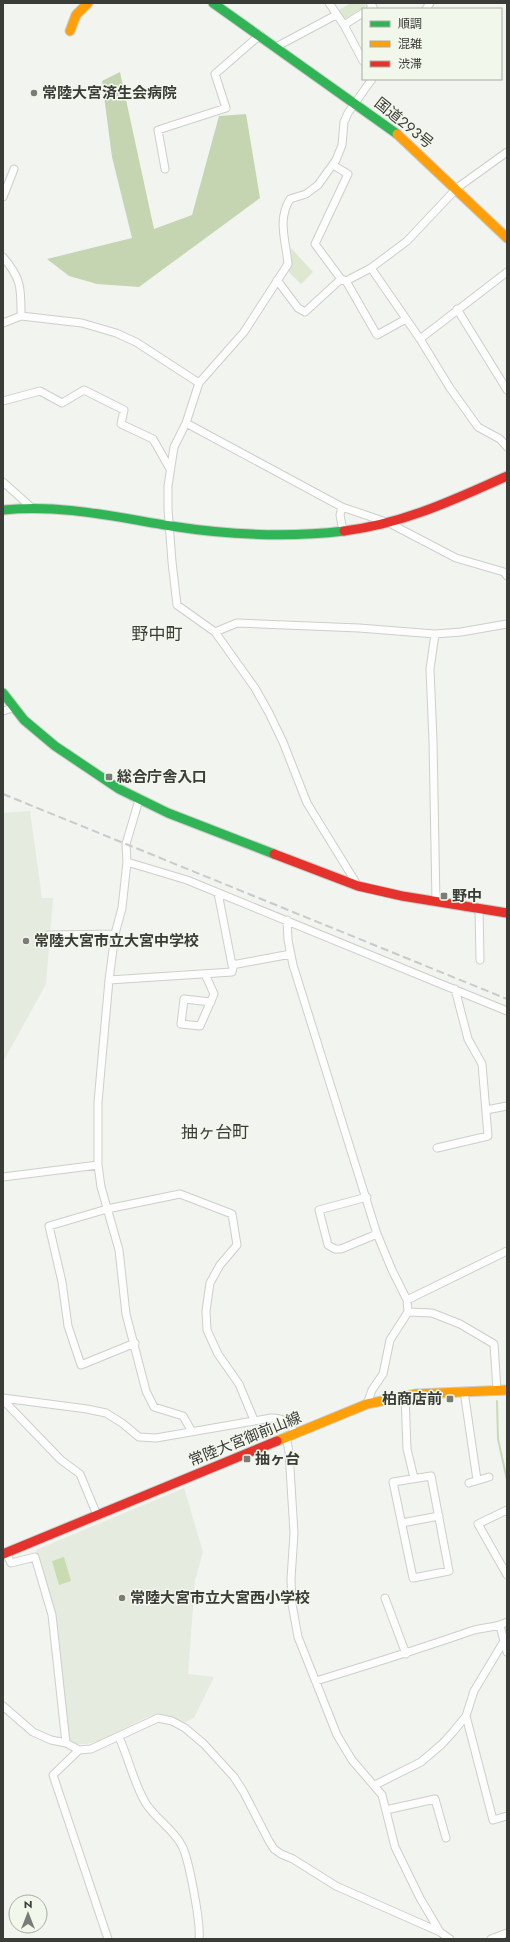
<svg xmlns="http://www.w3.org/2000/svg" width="510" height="1942" viewBox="0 0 510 1942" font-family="Jost,'Noto Sans JP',sans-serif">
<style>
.built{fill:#e5ebdf}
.green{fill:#dee8d1}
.forest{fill:#c5d5b2}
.water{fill:#c9dcb1}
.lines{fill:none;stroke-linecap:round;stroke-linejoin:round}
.stream{stroke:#c9dcb1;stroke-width:2}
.street-casing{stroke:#cdcfca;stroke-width:9}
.fast-casing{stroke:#cdcfca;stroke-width:11}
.slow-casing{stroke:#cdcfca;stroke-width:11}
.jam-casing{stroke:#cdcfca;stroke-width:11}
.street{stroke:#fdfdfd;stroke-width:7}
.fast{stroke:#30b455;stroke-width:9}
.slow{stroke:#ff9f0a;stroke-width:9}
.jam{stroke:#e5322d;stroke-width:9}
.rail{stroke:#c9cac9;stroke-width:2;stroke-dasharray:8 4;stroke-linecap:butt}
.poi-dot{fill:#7a7c77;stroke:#f2f7ec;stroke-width:1.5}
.labels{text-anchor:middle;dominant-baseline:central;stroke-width:3;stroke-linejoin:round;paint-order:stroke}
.poi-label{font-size:15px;font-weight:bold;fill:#3a3c37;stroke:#f2f7ec;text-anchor:start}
.street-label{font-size:15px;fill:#3a3c37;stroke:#f2f7ec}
.quarter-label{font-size:17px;fill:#3a3c37;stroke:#f2f7ec}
</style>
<rect width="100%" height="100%" fill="#f2f4ef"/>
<path class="built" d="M 30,811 L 42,898 L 53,898 L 46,984 L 3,1062 L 3,813 Z
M 184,1488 L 203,1552 L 195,1580 L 188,1674 L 214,1677 L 194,1718 L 183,1723 L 173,1717 L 161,1714 L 147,1717 L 99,1741 L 87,1744 L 77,1744 L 68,1739 L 56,1617 L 36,1550 Z"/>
<path class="green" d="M 351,3 L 364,3 L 366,6 L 343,20 L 337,11 Z
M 291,248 L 313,272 L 301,284 L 288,271 L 292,266 Z"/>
<path class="forest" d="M 120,72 L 154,229 L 192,215 L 219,116 L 246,114 L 260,198 L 139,287 L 97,284 L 69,276 L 47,259 L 132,238 L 112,157 L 102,81 Z"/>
<path class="water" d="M 64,1557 L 71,1581 L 59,1585 L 52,1561 Z"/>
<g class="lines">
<path class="stream" d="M 497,1401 L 498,1439 L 507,1480"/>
<defs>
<path id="street" d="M 329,3 L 344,25 L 363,61
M 370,9 L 373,7 L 370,3
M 426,9 L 430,3
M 344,25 L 363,13
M 276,47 L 336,15
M 333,165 L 348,174 L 315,244 L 341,279
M 165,169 L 158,130 L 226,108 L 215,74 L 260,35
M 3,197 L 14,169
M 3,257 C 22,279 21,289 21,316
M 371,268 L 420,339 L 450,388 L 478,427 L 500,439 L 507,447
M 277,280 L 298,308 L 305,312 L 341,279 L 346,281 L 371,268 L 407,241 L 457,188 L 507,152
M 346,281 L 377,335 L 406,319
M 457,309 L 507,390
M 3,323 L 21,316 L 82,323 L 116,333 L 136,342 L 199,383
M 420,339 L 507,272
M 3,401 L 40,391 L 62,403 L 84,390 L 124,410 L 121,424 L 153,439 L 170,469
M 186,423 L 342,507 L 389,523 L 456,558 L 504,572 L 507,576
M 3,482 L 31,507
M 342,507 L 340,515 L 343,531
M 215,632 L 237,623 L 359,628 L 435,634 L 461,632 L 507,624
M 435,634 L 430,669 L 433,740 L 436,902
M 3,711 L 13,708
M 139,800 L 126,844 L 127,862 L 122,908 L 115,934 L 109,980 L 98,1102 L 98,1165 L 101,1187 L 119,1250 L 126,1314 L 146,1391 L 154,1407 L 183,1416 L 191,1430
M 127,862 L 187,880 L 507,1011
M 358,886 L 307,803 L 283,742 L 269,713 L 255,688 L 215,632 L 177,605 L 172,562 L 168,509 L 168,486 L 174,447 L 186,423 L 199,383 L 244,332 L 288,264 C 286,241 277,220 290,199 L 306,194 L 318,185 L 336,160 L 342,145 L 344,122 L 348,113 L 372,79
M 218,893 L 232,965 L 291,954
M 479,908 L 480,960
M 287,920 L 288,940 L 293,965 L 377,1234 L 392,1270 L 407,1300 L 408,1312 L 390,1340 L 383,1374 L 372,1390 L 367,1404
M 49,935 L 115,934
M 205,974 L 214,994 L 200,1026 L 181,1024 L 184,999 L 211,1002
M 109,980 L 232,972 L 234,964
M 486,1110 L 507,1106
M 437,1148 L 488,1136 L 482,1064 L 468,1039 L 455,989
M 3,1177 L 98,1165
M 367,1197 L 319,1210 L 328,1245 L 335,1249 L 341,1249 L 377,1234
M 407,1300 L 507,1251
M 408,1312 L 432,1313 L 460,1324 L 494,1344 L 497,1390
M 135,1343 L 81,1365 L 68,1326 L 62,1282 L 49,1226 L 107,1209 L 180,1194 L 232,1214 L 237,1245 L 220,1265 L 210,1283 L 206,1311 L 207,1330 L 218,1354 L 239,1384 L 254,1420
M 464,1391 L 477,1480
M 405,1395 L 407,1449 L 414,1478
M 3,1398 L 87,1409 L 106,1413 L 122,1423 L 139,1437 L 156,1438 L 271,1418 C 284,1418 289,1422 295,1433
M 3,1400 L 61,1460 L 80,1474 L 97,1515
M 286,1436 L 289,1452 L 294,1533 L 291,1579 L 292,1604 L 298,1637 L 337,1735 L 352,1760 L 382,1795 L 395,1847 L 420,1898 L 440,1932
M 431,1476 L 449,1571 L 413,1578 L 393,1482 Z
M 469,1483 L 489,1477
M 507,1510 L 478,1524 L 507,1575
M 402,1523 L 439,1516
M 6,1553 L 11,1563 L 35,1557 L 52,1615 L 66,1743
M 385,1598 L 406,1654
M 504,1641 L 507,1652
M 316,1681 C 368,1665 420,1649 471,1631 C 483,1627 496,1628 507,1622
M 3,1706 L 33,1732 L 51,1740 L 66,1743 L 79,1750 L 91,1749 L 158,1718 L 172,1721 L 185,1728 L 204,1744 L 234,1777 L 243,1791 L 269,1841 L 274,1849 L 281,1854 L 293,1859 L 336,1886 L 440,1932 L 450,1939
M 466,1716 L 493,1820 L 507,1816
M 119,1737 C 128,1757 134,1783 145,1802 C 155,1819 173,1828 182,1846 C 189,1859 201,1924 199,1939
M 79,1750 L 53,1775 L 108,1939
M 375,1785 L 421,1762 L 442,1744 L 453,1732 L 466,1716 L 474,1691 L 504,1641 L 500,1626
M 386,1810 L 435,1799 L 446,1838
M 491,1939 L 507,1933"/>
<path id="fast" d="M 213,3 L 397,134
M 3,510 C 61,504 115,517 171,526 C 229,535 286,538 344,531
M 3,693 L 24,720 L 55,746 L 119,789 L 168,813 L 274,854"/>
<path id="slow" d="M 70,31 L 76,15 L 88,3
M 397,134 L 507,238
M 277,1441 L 367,1404 L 416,1394 L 507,1390"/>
<path id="jam" d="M 344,531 C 402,524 454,500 507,476
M 274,854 L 358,886 L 402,896 L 507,913
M 3,1554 L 277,1441"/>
</defs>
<use href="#street" class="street-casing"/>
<use href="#fast" class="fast-casing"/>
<use href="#slow" class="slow-casing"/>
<use href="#jam" class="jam-casing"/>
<use href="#street" class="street"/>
<use href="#fast" class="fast"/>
<use href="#slow" class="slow"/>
<use href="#jam" class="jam"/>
<path class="rail" d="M 3,794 L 507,999"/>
</g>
<g class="poi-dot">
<circle cx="34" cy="93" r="4"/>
<rect x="105" y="773" width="8" height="8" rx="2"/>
<rect x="440" y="892" width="8" height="8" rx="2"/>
<circle cx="26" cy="941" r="4"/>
<rect x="446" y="1395" width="8" height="8" rx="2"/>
<rect x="243" y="1455" width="8" height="8" rx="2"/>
<circle cx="122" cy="1598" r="4"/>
</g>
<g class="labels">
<g class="poi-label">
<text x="42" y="93">常陸大宮済生会病院</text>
<text x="117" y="777">総合庁舎入口</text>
<text x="452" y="896">野中</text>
<text x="34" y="941">常陸大宮市立大宮中学校</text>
<text x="442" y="1399" text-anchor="end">柏商店前</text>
<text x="255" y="1459">抽ヶ台</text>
<text x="130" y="1598">常陸大宮市立大宮西小学校</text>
</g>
<g class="street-label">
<text transform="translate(404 123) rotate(39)">国道293号</text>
<text transform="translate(245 1439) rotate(-22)">常陸大宮御前山線</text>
</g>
<g class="quarter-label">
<text x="157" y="634">野中町</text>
<text x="215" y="1132">抽ヶ台町</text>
</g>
</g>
<rect width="510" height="1942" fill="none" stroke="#3a3c37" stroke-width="8"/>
<rect x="362" y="8" width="140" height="72" fill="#f2f7ec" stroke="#a8aca4"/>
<rect x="370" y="21" width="20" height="6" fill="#30b455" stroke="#a8aca4"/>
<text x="398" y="28" font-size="12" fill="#3a3c37">順調</text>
<rect x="370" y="41" width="20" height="6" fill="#ff9f0a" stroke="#a8aca4"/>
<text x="398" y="48" font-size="12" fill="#3a3c37">混雑</text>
<rect x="370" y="61" width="20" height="6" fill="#e5322d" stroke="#a8aca4"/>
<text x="398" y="68" font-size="12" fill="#3a3c37">渋滞</text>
<g transform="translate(28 1914)"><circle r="19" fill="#f2f7ec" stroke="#a8aca4"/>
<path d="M0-3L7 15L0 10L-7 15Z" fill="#7a7c77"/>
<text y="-6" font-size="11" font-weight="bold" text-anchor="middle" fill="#3a3c37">N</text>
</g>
</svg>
